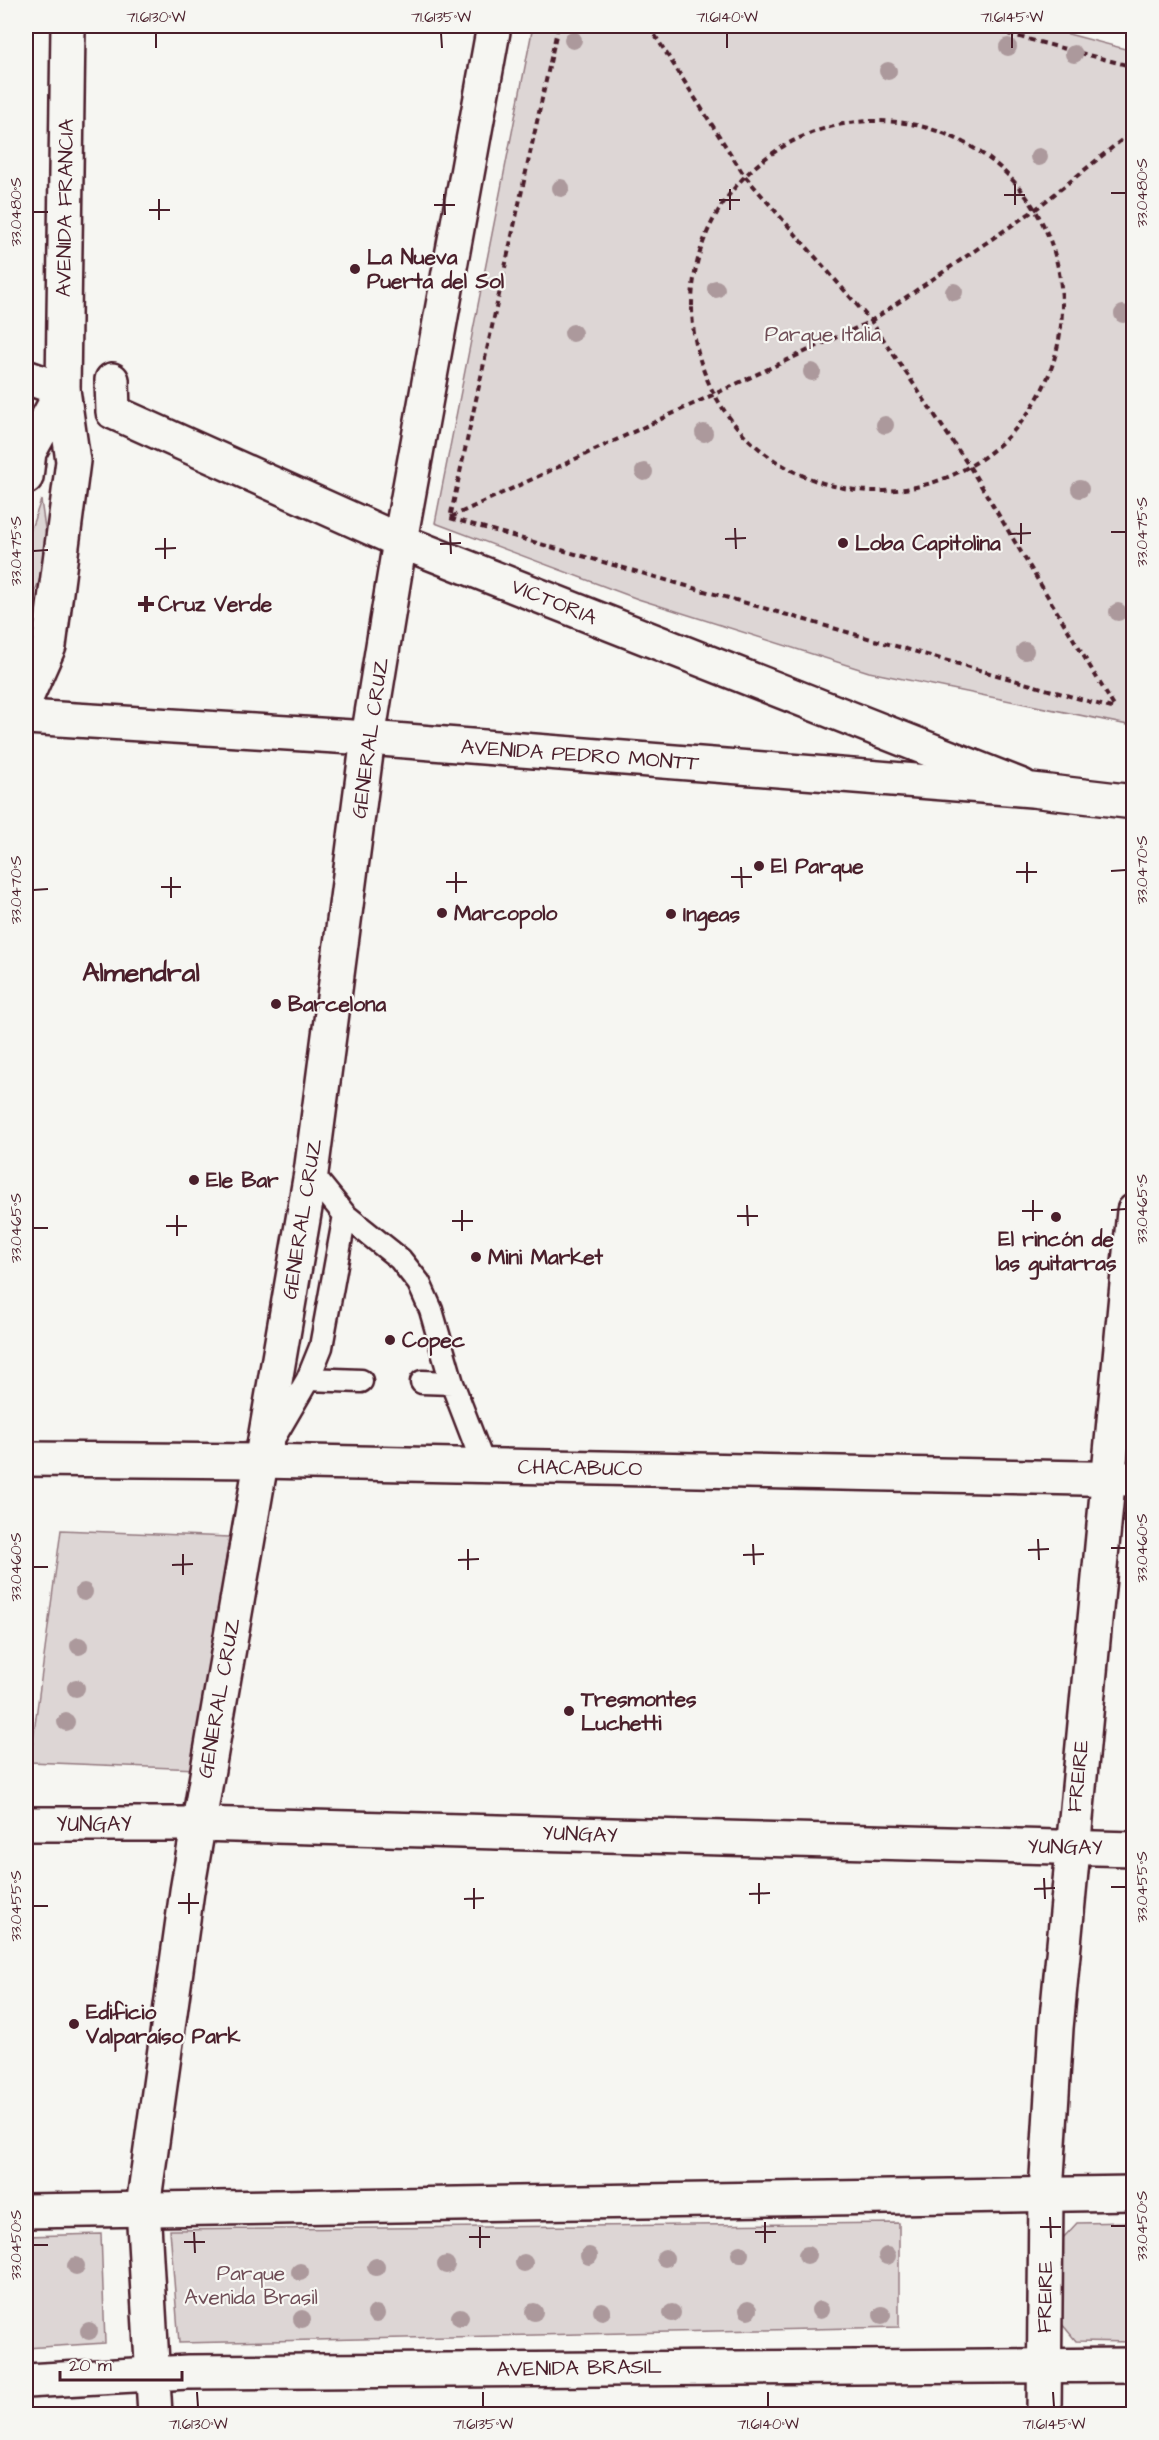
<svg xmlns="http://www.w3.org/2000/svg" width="1159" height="2440" viewBox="0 0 1159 2440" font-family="'Architects Daughter',sans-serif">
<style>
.green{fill:#ddd6d5;stroke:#947a80;stroke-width:1.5}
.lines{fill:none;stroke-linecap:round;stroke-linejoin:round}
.service-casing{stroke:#4a1f2b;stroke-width:27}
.pedestrian-casing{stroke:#4a1f2b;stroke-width:38}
.minor-casing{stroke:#4a1f2b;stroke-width:38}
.tertiary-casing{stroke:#4a1f2b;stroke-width:38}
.secondary-casing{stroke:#4a1f2b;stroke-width:38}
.primary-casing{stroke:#4a1f2b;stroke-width:38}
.path{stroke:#4a1f2b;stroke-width:4;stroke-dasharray:6 4.5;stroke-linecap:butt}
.service{stroke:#f6f6f2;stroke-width:22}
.pedestrian{stroke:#f6f6f2;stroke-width:33}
.minor{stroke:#f6f6f2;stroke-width:33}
.tertiary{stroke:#f6f6f2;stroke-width:33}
.secondary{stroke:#f6f6f2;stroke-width:33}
.primary{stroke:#f6f6f2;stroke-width:33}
.tree{fill:#ac999c}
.ticks{fill:none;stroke:#4a1f2b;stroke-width:2}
.poi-dot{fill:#4a1f2b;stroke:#f6f6f2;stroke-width:2}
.labels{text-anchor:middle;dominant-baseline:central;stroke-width:4.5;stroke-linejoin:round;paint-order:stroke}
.street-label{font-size:21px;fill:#4a1f2b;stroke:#f6f6f2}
.poi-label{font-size:21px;font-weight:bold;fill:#4a1f2b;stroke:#f6f6f2;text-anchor:start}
.park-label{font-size:21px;fill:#6f4d56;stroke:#f6f6f2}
.district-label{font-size:27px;font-weight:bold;fill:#4a1f2b;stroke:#f6f6f2}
.neatline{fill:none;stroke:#4a1f2b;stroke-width:2}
.ticks-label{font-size:15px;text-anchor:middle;fill:#4a1f2b}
</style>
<rect width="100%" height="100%" fill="#f6f6f2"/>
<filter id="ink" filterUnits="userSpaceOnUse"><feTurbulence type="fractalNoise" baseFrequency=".0167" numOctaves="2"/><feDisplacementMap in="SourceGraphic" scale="12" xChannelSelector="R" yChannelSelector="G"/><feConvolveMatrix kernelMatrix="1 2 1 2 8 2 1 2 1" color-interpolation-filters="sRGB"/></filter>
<g filter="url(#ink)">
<path class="green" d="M 533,26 L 1038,26 L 1133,51 L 1133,726 L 869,672 L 638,599 L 435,523 Z
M 41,500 L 49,557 L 28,608 L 26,543 Z
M 61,1530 L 229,1537 L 197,1769 L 30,1762 Z
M 1133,2222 L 1133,2342 L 1076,2341 L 1062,2324 L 1063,2238 L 1077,2223 Z
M 899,2223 L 899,2327 L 179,2343 L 170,2230 Z
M 101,2234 L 105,2343 L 26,2348 L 26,2236 Z"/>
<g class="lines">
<defs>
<path id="service" d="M 311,1173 L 345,1215 L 400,1259 L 419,1283 L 431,1310 L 452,1383 L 484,1466
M 308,1379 L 321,1347 L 345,1215
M 422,1382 L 452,1383
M 270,1444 L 308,1379 L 361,1381"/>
<path id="pedestrian" d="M 112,380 L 113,412 L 400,541"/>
<path id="minor" d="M 400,541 L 1022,786
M 155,2414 L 143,2207 L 187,1891 L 311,1173 L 368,738 L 400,541 L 494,26
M 1044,2414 L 1046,2193 L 1056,2028 L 1134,1211"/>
<path id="tertiary" d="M 26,377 L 63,390
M 26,1459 L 260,1461 L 1134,1479
M 26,1824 L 196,1824 L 1134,1849"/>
<path id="secondary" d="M 26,477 L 29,452 L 63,390
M 26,698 L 49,646 L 73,461 L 63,390 L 68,26
M 26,2211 L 1134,2193
M 26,2381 L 188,2372 L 1134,2365"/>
<path id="primary" d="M 26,717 L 368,738 L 1032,790 L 1134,802"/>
</defs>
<use href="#service" class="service-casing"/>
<use href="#pedestrian" class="pedestrian-casing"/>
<use href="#minor" class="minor-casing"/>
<use href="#tertiary" class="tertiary-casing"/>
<use href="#secondary" class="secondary-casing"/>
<use href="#primary" class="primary-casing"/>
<path class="path" d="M 558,26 L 450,518 L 1115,709
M 649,26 L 744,175 L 871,321 L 971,469 L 1115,708
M 978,26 L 1134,67
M692 306a185 185 0 1 1 370 0a185 185 0 1 1-370 0Z
M 451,517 L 871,321 L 1036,209 L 1134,130"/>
<use href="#service" class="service"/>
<use href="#pedestrian" class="pedestrian"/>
<use href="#minor" class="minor"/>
<use href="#tertiary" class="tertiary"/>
<use href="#secondary" class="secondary"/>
<use href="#primary" class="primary"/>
</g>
<g class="tree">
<circle cx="573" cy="40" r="9"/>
<circle cx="1008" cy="47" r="9"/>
<circle cx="1074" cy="54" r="9"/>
<circle cx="888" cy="71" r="9"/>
<circle cx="1039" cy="157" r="9"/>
<circle cx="561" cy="188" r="9"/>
<circle cx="716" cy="289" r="9"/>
<circle cx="954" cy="292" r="9"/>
<circle cx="1123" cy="314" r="9"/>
<circle cx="573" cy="333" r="9"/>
<circle cx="812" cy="372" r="9"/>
<circle cx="885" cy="425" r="9"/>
<circle cx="704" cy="433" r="9"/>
<circle cx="644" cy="472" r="9"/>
<circle cx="1080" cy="489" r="9"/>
<circle cx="1118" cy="612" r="9"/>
<circle cx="1025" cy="651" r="9"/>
<circle cx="84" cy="1592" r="9"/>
<circle cx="79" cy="1646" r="9"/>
<circle cx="76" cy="1688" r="9"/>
<circle cx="66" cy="1722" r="9"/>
<circle cx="740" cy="2254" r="9"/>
<circle cx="807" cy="2255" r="9"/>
<circle cx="589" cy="2256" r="9"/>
<circle cx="887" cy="2256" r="9"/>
<circle cx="665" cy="2258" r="9"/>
<circle cx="524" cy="2263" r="9"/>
<circle cx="446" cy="2265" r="9"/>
<circle cx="76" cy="2266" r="9"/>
<circle cx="376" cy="2267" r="9"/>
<circle cx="300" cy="2272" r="9"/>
<circle cx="748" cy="2310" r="9"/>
<circle cx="820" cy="2310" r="9"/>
<circle cx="602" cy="2311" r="9"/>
<circle cx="534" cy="2312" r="9"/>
<circle cx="672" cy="2313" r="9"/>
<circle cx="376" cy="2314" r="9"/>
<circle cx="882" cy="2315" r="9"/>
<circle cx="460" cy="2317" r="9"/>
<circle cx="302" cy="2319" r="9"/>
<circle cx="89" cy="2331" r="9"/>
</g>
</g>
<path class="ticks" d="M 156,33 L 156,48M 441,33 L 442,48M 727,33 L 727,48M 1012,33 L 1012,48M 1015,184 L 1015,205M 730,189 L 730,210M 1111,193 L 1126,193M 444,194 L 445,215M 1004,195 L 1025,195M 159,199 L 159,220M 719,200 L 740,200M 434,205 L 455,205M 149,210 L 170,210M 33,212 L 48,212M 1021,523 L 1021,544M 735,528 L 736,549M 1111,532 L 1126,532M 450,533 L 451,554M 1010,534 L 1031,533M 165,538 L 165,559M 725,539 L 746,538M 440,544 L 461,543M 155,549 L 176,548M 33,551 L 48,550M 1027,862 L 1027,883M 741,867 L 742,888M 1111,871 L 1126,870M 456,872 L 456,893M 1016,872 L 1037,872M 171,877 L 171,898M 731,877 L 752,877M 446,882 L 467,882M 161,887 L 181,887M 33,890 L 48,889M 1033,1200 L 1033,1221M 747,1205 L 748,1226M 462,1210 L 462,1231M 1111,1210 L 1126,1209M 1022,1211 L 1043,1211M 177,1215 L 177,1236M 737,1216 L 758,1216M 452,1221 L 473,1221M 166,1226 L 187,1226M 33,1228 L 48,1228M 1038,1539 L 1039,1560M 753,1544 L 754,1565M 1111,1548 L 1126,1548M 468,1549 L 468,1570M 1028,1550 L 1049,1549M 183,1554 L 183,1575M 743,1555 L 764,1554M 458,1560 L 479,1559M 172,1565 L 193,1564M 33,1567 L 48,1567M 1044,1878 L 1045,1899M 759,1883 L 759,1904M 1111,1887 L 1126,1887M 474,1888 L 474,1909M 1034,1889 L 1055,1888M 189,1893 L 189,1914M 749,1894 L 770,1893M 464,1899 L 484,1898M 178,1903 L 199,1903M 33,1906 L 48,1906M 1050,2217 L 1051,2238M 765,2222 L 765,2243M 1111,2226 L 1126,2226M 480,2227 L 480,2248M 1040,2227 L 1061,2227M 194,2232 L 195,2253M 755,2232 L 776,2232M 469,2237 L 490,2237M 184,2242 L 205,2242M 33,2245 L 48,2245M 197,2392 L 198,2407M 483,2392 L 483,2407M 768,2392 L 768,2407M 1053,2392 L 1054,2407"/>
<g class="poi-dot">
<circle cx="355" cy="269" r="6"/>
<circle cx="843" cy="543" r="6"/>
<path d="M143 595h6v6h6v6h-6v6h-6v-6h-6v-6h6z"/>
<circle cx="759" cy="866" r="6"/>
<circle cx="442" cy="913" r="6"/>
<circle cx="671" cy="914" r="6"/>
<circle cx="276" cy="1004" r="6"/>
<circle cx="194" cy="1180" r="6"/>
<circle cx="1056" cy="1217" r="6"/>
<circle cx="476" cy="1257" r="6"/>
<circle cx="390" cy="1340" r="6"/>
<circle cx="569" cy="1711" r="6"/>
<circle cx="74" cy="2024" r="6"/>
</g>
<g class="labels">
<g class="street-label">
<text transform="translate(65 208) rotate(-89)">AVENIDA FRANCIA</text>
<text transform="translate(554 602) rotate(22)">VICTORIA</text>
<text transform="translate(370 738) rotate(-82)">GENERAL CRUZ</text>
<text transform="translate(580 755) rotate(4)">AVENIDA PEDRO MONTT</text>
<text transform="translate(302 1219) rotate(-81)">GENERAL CRUZ</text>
<text transform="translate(580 1468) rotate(1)">CHACABUCO</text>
<text transform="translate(219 1698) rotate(-80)">GENERAL CRUZ</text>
<text transform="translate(1078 1776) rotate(-84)">FREIRE</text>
<text x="94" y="1824">YUNGAY</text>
<text transform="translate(580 1834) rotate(2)">YUNGAY</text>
<text transform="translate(1065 1847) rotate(1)">YUNGAY</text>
<text transform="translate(1045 2297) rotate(-89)">FREIRE</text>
<text transform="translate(579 2368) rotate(-1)">AVENIDA BRASIL</text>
</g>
<g class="poi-label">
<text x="367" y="257">La Nueva<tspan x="367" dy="24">Puerta del Sol</tspan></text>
<text x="855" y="543">Loba Capitolina</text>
<text x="158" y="604">Cruz Verde</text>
<text x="771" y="866">El Parque</text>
<text x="454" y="913">Marcopolo</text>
<text x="683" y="914">Ingeas</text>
<text x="288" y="1004">Barcelona</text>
<text x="206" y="1180">Ele Bar</text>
<text x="1056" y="1239" text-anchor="middle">El rincón de<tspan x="1056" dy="24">las guitarras</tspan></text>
<text x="488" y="1257">Mini Market</text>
<text x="402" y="1340">Copec</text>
<text x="581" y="1699">Tresmontes<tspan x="581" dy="24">Luchetti</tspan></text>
<text x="86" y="2012">Edificio<tspan x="86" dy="24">Valparaíso Park</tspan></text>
</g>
<g class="park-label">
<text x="823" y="334">Parque Italia</text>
<text x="251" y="2273">Parque<tspan x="251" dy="24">Avenida Brasil</tspan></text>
</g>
<g class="district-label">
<text x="141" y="973">Almendral</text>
</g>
</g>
<rect width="1159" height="2440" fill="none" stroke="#f6f6f2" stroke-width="66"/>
<path d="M60 2371v9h122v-9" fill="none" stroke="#4a1f2b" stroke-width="3"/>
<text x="69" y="2371" font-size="18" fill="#4a1f2b" stroke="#f6f6f2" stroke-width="4.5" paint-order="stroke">20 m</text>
<rect x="33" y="33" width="1093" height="2374" class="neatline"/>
<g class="ticks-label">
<text x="156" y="22">71.6130°W</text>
<text x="441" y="22">71.6135°W</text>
<text x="727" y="22">71.6140°W</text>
<text x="1012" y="22">71.6145°W</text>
<text transform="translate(1142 193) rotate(-90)" y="5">33.0480°S</text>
<text transform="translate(16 212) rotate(-90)" y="5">33.0480°S</text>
<text transform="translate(1142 532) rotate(-90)" y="5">33.0475°S</text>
<text transform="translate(16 551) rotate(-90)" y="5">33.0475°S</text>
<text transform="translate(1142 870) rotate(-90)" y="5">33.0470°S</text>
<text transform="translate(16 890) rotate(-90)" y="5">33.0470°S</text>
<text transform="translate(1142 1209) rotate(-90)" y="5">33.0465°S</text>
<text transform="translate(16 1228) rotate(-90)" y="5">33.0465°S</text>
<text transform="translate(1142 1548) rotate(-90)" y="5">33.0460°S</text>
<text transform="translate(16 1567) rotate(-90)" y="5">33.0460°S</text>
<text transform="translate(1142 1887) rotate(-90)" y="5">33.0455°S</text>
<text transform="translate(16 1906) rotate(-90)" y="5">33.0455°S</text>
<text transform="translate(1142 2226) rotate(-90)" y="5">33.0450°S</text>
<text transform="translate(16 2245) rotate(-90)" y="5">33.0450°S</text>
<text x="198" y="2429">71.6130°W</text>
<text x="483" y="2429">71.6135°W</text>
<text x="768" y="2429">71.6140°W</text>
<text x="1054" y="2429">71.6145°W</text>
</g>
</svg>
